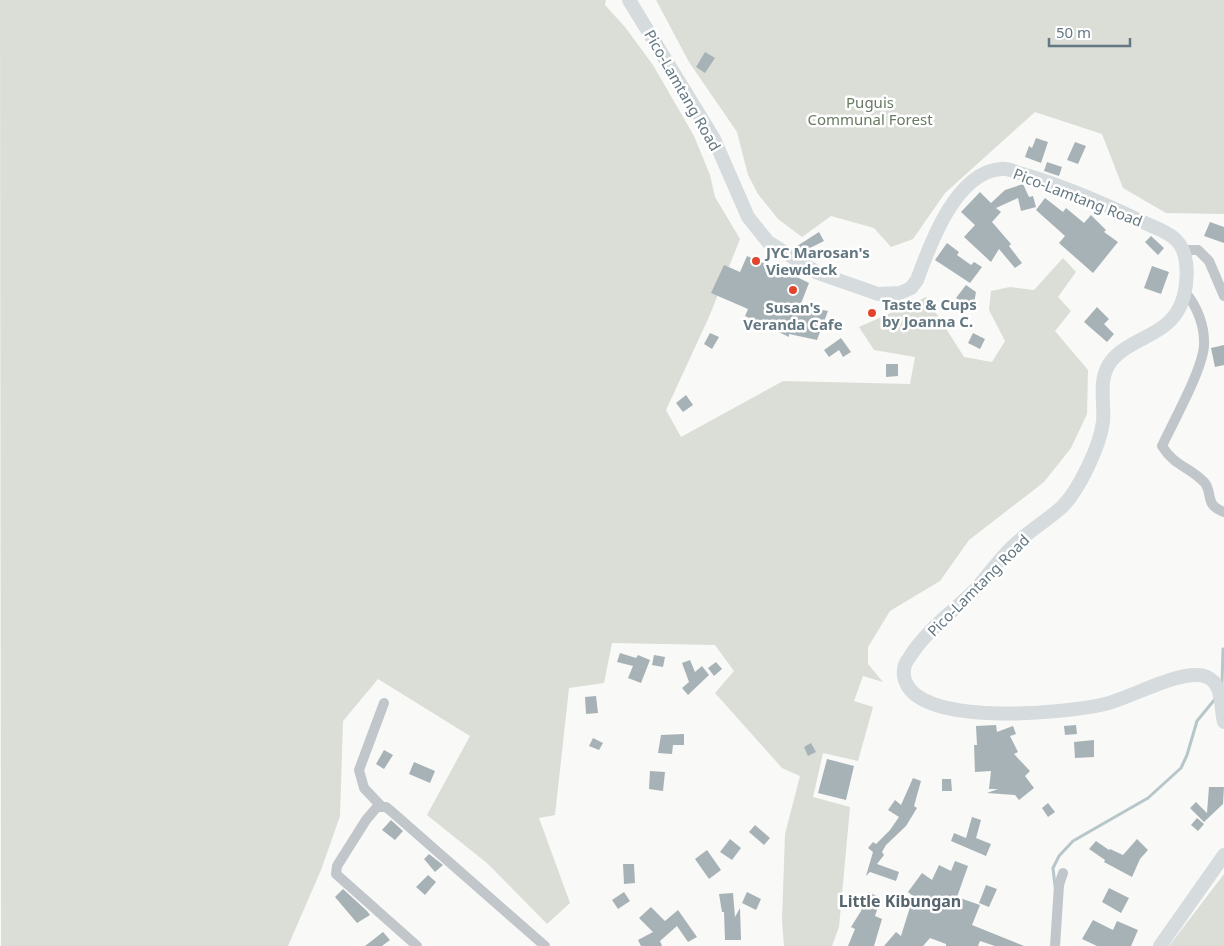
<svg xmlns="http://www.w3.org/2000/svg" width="1224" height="946" viewBox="0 0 1224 946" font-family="'Noto Sans',sans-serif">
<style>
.green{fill:#daded6}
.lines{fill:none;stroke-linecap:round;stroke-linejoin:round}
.stream{stroke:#b7c6c8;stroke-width:3}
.building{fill:#a7b2b6}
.minor{stroke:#c0c6c9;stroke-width:10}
.major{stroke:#d6dbde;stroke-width:14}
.poi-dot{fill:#e4442c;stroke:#fff;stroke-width:2}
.labels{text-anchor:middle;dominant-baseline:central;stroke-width:5;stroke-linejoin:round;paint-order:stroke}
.street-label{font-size:15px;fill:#647882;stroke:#fff}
.park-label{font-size:15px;fill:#697a63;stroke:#fff}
.poi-label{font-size:15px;font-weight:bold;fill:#647882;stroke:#fff;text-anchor:start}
.neighbourhood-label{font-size:16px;font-weight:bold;fill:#56656d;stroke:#fff}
</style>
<rect width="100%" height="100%" fill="#f9f9f7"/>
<path class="green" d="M 0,0 L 606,0 L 605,5 L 625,27 L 653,65 L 694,136 L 710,175 L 715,197 L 740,239 L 709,317 L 666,410 L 681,437 L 783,381 L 910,384 L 915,357 L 874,350 L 859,327 L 926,297 L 964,357 L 992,362 L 1005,341 L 989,310 L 991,291 L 1010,287 L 1034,290 L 1063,258 L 1076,272 L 1058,297 L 1071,311 L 1055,331 L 1088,370 L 1087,414 L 1071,448 L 1044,482 L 969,540 L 940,581 L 890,611 L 868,647 L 868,664 L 883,682 L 863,676 L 854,701 L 873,707 L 858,761 L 823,753 L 813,797 L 850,807 L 839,927 L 832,946 L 784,946 L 782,921 L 785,834 L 800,776 L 782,768 L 715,693 L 734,671 L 715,645 L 612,643 L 604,683 L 569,688 L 555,815 L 539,818 L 570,903 L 547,924 L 488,864 L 427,815 L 470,736 L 378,679 L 343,721 L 340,816 L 321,870 L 288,946 L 1,946 Z
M 656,0 L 1224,0 L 1224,214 L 1166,213 L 1123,188 L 1102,134 L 1035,112 L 945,193 L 913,239 L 891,247 L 874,228 L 831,216 L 802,237 L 778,219 L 758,194 L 748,175 L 737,132 L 689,62 Z
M 1224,874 L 1224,946 L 1169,946 Z"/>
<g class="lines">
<path class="stream" d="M 1222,684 L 1223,649
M 1055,886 L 1053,868 L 1059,856 L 1073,841 L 1148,798 L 1181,768 L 1187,755 L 1197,721 L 1215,699"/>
</g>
<path class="building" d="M 705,52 L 715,58 L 705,73 L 696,67 Z
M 1036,138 L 1048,142 L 1041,163 L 1025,157 L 1029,146 L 1032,148 Z
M 1075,142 L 1086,146 L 1078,164 L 1067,160 Z
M 1047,162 L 1062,167 L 1059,176 L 1044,171 Z
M 1023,184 L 1029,197 L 1033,196 L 1036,207 L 1021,211 L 1018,198 L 996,208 L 1001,212 L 992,222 L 1011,244 L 1009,246 L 1022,263 L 1015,268 L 999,249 L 991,262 L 964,237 L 975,225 L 961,212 L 980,192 L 991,203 L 1005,190 Z
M 1045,198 L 1063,212 L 1066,208 L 1084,223 L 1091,215 L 1106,230 L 1104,232 L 1118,242 L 1093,273 L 1059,243 L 1065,236 L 1036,210 Z
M 1210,222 L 1224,227 L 1224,243 L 1204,236 Z
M 819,232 L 824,241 L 810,248 L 813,253 L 807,256 L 794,248 Z
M 1151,236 L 1164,248 L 1158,255 L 1145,242 Z
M 947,243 L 959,252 L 957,255 L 971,265 L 974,262 L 982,267 L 970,283 L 935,260 Z
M 747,256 L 777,269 L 777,267 L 809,283 L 800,306 L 828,311 L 817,340 L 789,334 L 789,337 L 745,316 L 748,309 L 711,293 L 724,265 L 740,272 Z
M 1152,266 L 1169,272 L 1161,294 L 1144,288 Z
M 966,285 L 976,292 L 973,309 L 956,298 Z
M 1097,307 L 1109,319 L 1104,324 L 1114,334 L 1107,342 L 1084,322 Z
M 710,333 L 719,337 L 712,349 L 704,344 Z
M 973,333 L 985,339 L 980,349 L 968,343 Z
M 841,338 L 851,352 L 843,357 L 839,350 L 829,357 L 824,350 Z
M 1224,345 L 1224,365 L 1215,367 L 1211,348 Z
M 886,364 L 898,364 L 898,376 L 886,377 Z
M 686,395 L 693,405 L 683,412 L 676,403 Z
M 620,653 L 636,658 L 638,655 L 650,660 L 641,683 L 628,678 L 633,666 L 617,662 Z
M 654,655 L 665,657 L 663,667 L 652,665 Z
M 690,660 L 695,672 L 702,666 L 709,675 L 688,695 L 682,688 L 689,682 L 682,663 Z
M 716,662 L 722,669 L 714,676 L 708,668 Z
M 596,696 L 598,713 L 586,714 L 585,697 Z
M 996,725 L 997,732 L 1013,726 L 1016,734 L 1010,736 L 1018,752 L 1014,754 L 1030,771 L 1025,776 L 1034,788 L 1019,800 L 1015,795 L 987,793 L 998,789 L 989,789 L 991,771 L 975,772 L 974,745 L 977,745 L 976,726 Z
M 1076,725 L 1077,734 L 1065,735 L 1064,726 Z
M 684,734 L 684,745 L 673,745 L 672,754 L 658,753 L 661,735 Z
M 593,738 L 603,743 L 599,750 L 589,746 Z
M 1094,740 L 1094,757 L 1075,758 L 1074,742 Z
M 811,743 L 816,752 L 808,756 L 804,747 Z
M 384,750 L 393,755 L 384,769 L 376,764 Z
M 827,759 L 854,766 L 846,800 L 818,793 Z
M 414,762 L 435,771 L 430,783 L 409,774 Z
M 650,771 L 665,772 L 663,791 L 649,789 Z
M 913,778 L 921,781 L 914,806 L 917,808 L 906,826 L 886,845 L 882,852 L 884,855 L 877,864 L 899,872 L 896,881 L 870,872 L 866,876 L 873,852 L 868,848 L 873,842 L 876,844 L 890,830 L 899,817 L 888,810 L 895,800 L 901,805 Z
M 942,779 L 951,779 L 952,791 L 942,791 Z
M 1209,787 L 1224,787 L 1223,804 L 1204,822 L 1190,808 L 1196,802 L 1207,813 Z
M 1048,803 L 1055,812 L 1048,817 L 1042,808 Z
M 972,817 L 981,820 L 976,838 L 991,844 L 986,856 L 951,841 L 954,833 L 966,838 Z
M 1197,818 L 1204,824 L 1198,831 L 1191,825 Z
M 391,820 L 403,831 L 395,840 L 382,830 Z
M 755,825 L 770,838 L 764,845 L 749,832 Z
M 730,839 L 741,848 L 732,860 L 720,852 Z
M 1137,839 L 1148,850 L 1140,859 L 1132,877 L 1104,862 L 1105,860 L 1089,849 L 1096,841 L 1109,850 L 1110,849 L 1123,855 Z
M 707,850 L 721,870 L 709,879 L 695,859 Z
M 429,854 L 443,865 L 435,872 L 424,859 Z
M 955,861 L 968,866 L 957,897 L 980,905 L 972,925 L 1024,946 L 995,946 L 980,941 L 978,946 L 946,946 L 946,944 L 930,938 L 923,946 L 884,946 L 896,932 L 901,936 L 911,904 L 915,898 L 908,892 L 922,873 L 932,880 L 939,865 L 951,871 Z
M 623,864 L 634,864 L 635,883 L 624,884 Z
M 428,875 L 436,882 L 425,895 L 416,887 Z
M 986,885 L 997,889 L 989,907 L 979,903 Z
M 1109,888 L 1129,898 L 1121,913 L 1102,902 Z
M 343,889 L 367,911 L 370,915 L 357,923 L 335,897 Z
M 624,892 L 630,901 L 618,909 L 612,900 Z
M 747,892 L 761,899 L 756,910 L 742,903 Z
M 868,892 L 877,896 L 874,905 L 878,907 L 875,916 L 882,919 L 874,946 L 848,946 L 855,929 L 851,927 L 861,911 Z
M 733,893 L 735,917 L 740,908 L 741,940 L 725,940 L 724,912 L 722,912 L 719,894 Z
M 651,907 L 665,921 L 678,910 L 697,937 L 688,942 L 677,926 L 660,941 L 662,946 L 641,946 L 638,940 L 653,932 L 639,918 Z
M 1093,920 L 1113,930 L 1117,921 L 1138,930 L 1131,946 L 1097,946 L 1082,939 Z
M 383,932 L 390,940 L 382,946 L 365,946 Z"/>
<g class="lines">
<path class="minor" d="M 1183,250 L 1198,250 L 1209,261 L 1224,296
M 1185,292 C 1197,306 1205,326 1204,346 C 1202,371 1173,422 1162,446 C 1174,466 1190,467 1204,482 C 1214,493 1203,504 1224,512
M 381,806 L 364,788 L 359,770 L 384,703
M 417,946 L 336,874 L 337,866 L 366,820 L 377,807 L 386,807 L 391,811 L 545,946
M 1055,946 L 1059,885 L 1063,873"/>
<path class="major" d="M 629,0 L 714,139 L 748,217 L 768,242 L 818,273 L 878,294 L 900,293 L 911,288 L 917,280 C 930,244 956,172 1001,169 C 1007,168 1013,171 1019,173 C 1062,185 1103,203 1143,222 C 1153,227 1169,232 1176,240 C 1192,255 1188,295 1177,312 C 1162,336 1130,339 1112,360 C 1097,378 1105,401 1103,422 C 1100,446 1079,490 1062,507 C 1046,521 1028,532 1012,547 C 999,559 988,576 975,590 C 954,611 925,631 909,658 C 905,663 903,669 904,676 C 912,729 1068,713 1105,704 C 1131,698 1184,667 1207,677 C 1224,685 1220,707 1224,722
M 1160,946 L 1224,855"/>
</g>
<g class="poi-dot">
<circle cx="756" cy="261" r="5"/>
<circle cx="793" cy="290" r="5"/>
<circle cx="872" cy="313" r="5"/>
</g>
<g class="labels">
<g class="street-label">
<text transform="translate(683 90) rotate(60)">Pico-Lamtang Road</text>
<text transform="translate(1078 197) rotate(21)">Pico-Lamtang Road</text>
<text transform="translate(978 585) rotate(-45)">Pico-Lamtang Road</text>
</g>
<g class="park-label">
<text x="870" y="102">Puguis<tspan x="870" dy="17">Communal Forest</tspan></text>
</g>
<g class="poi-label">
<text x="766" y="252">JYC Marosan's<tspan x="766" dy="17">Viewdeck</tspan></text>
<text x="882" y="304">Taste &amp; Cups<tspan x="882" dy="17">by Joanna C.</tspan></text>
<text x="793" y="307" text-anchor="middle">Susan's<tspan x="793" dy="17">Veranda Cafe</tspan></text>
</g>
<g class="neighbourhood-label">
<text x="900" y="901">Little Kibungan</text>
</g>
</g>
<path d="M1049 38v8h81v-8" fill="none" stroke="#647882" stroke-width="2.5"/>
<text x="1056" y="38" font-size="15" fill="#647882" stroke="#ffffff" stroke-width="4" paint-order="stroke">50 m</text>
</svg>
